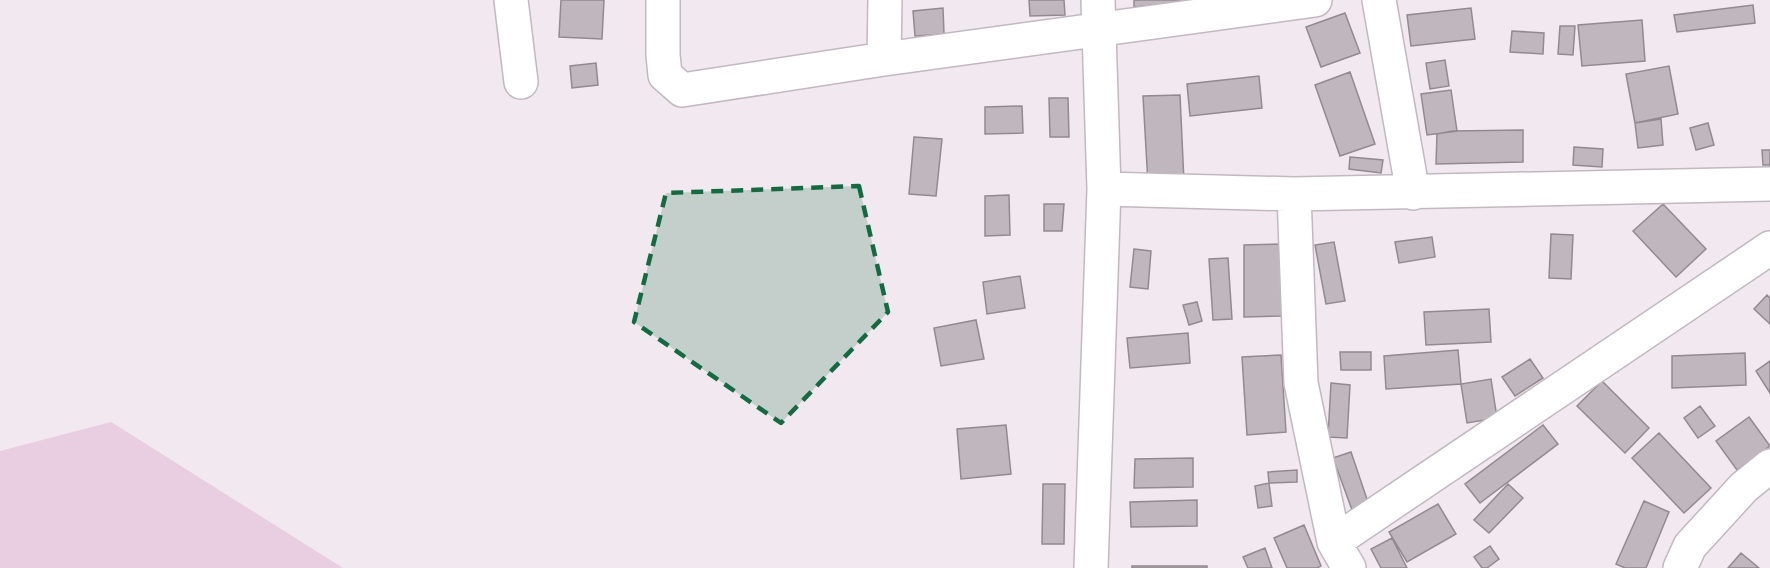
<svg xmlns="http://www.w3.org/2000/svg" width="1770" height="568" viewBox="0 0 1770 568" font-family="'Fira Sans Condensed',sans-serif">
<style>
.green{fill:#e9cde1}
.building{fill:#c0b7be;stroke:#938a90;stroke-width:1.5}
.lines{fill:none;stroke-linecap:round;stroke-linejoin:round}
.minor-casing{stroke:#c2b9c0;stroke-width:36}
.minor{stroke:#fff;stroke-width:33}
.marked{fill:#116d41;fill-opacity:0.2;stroke:#116d41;stroke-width:4.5;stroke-dasharray:12 8;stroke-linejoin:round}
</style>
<rect width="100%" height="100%" fill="#f2e8ef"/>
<path class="green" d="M 111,422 L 343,568 L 0,568 L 0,451 Z"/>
<path class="building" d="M 561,0 L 604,0 L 602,39 L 559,37 Z
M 1029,0 L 1064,0 L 1065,15 L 1030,16 Z
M 1134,0 L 1194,0 L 1195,1 L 1134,7 Z
M 1753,5 L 1755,23 L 1677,32 L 1674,15 Z
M 943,8 L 944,34 L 915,36 L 913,11 Z
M 1471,8 L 1475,39 L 1411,46 L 1407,15 Z
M 1345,13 L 1360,53 L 1321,67 L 1306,27 Z
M 1642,20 L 1645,61 L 1582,66 L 1578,25 Z
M 1560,26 L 1575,26 L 1573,55 L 1558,54 Z
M 1512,31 L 1544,33 L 1543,54 L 1510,52 Z
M 1445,60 L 1449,86 L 1430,89 L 1426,63 Z
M 596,63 L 598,85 L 572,88 L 570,66 Z
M 1669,66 L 1678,114 L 1635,123 L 1626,74 Z
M 1350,72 L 1375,144 L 1340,156 L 1315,85 Z
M 1259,76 L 1262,108 L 1190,116 L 1187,84 Z
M 1451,90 L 1457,131 L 1427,135 L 1421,94 Z
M 1180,95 L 1184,182 L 1148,184 L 1143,96 Z
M 1049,98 L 1068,98 L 1069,137 L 1050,137 Z
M 1022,106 L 1023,133 L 985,134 L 985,107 Z
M 1661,119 L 1663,145 L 1638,148 L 1635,123 Z
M 1708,123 L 1714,145 L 1696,150 L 1690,128 Z
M 1523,130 L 1523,162 L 1436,164 L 1437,134 L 1453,131 Z
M 914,137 L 942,139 L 936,196 L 909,194 Z
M 1574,147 L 1603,149 L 1602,167 L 1573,165 Z
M 1762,150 L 1770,150 L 1770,165 L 1763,165 Z
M 1350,157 L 1383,160 L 1381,173 L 1349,169 Z
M 1009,195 L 1010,235 L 985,236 L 985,196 Z
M 1044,204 L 1064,204 L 1062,231 L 1044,231 Z
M 1663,204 L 1706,249 L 1676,277 L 1633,231 Z
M 1551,234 L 1573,235 L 1571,279 L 1549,278 Z
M 1432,237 L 1435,257 L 1399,263 L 1395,242 Z
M 1334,242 L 1345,301 L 1326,304 L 1315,245 Z
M 1282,244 L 1282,316 L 1244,317 L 1244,245 Z
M 1134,249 L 1151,251 L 1148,289 L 1130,287 Z
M 1228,258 L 1232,319 L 1213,320 L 1209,259 Z
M 1020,276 L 1025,308 L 987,314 L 983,282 Z
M 1767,295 L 1770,298 L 1770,324 L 1754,309 Z
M 1197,302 L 1202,321 L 1189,325 L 1183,305 Z
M 1489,309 L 1491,342 L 1426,345 L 1424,312 Z
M 976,320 L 984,359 L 941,366 L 934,328 Z
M 1188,333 L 1190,363 L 1130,368 L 1127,338 Z
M 1458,350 L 1461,384 L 1386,389 L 1384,356 Z
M 1340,352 L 1371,352 L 1371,370 L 1341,370 Z
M 1745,353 L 1746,385 L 1672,388 L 1672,356 Z
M 1281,355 L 1286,432 L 1247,435 L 1242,357 Z
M 1530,359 L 1543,378 L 1515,396 L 1502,377 Z
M 1770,361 L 1770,393 L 1756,371 Z
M 1491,379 L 1497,418 L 1467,423 L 1461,384 Z
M 1602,381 L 1649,428 L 1625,453 L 1577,406 Z
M 1331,383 L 1350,385 L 1347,438 L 1328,437 Z
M 1700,406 L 1715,426 L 1698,438 L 1684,418 Z
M 1749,417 L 1770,446 L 1737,470 L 1716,441 Z
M 1006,425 L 1011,474 L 961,479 L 957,429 Z
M 1543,425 L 1558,444 L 1480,503 L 1465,484 Z
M 1659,433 L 1711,488 L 1684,513 L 1632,458 Z
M 1351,452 L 1371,511 L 1355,518 L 1333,458 Z
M 1193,458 L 1193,487 L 1134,488 L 1135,459 Z
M 1297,470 L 1297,482 L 1269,483 L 1268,472 Z
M 1269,483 L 1272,506 L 1258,508 L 1255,486 Z
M 1043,484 L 1065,484 L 1064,544 L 1042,544 Z
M 1508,484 L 1523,498 L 1489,533 L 1474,520 Z
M 1197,500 L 1197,526 L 1131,527 L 1130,502 Z
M 1644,501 L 1669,512 L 1646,568 L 1625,568 L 1616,564 Z
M 1438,504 L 1456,534 L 1407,562 L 1389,532 Z
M 1304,525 L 1321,566 L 1317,568 L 1287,568 L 1274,538 Z
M 1392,538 L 1407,568 L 1381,568 L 1371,549 Z
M 1490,546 L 1499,559 L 1487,568 L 1482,568 L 1474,557 Z
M 1265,548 L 1272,568 L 1248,568 L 1243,557 Z
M 1741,553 L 1759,568 L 1728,568 Z
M 1132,566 L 1207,566 L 1207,568 L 1132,568 Z"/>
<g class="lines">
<defs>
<path id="minor" d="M 511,0 L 521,82
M 663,0 L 663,55 L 665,75 L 682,90 L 884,59 L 1315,0
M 1379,0 L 1413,193
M 884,59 L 885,0
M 1104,189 L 1294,194 L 1770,184
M 1294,194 L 1301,383 L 1334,542 L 1349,568
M 1334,542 L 1770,248
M 1091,568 L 1104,189 L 1098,0
M 1680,568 L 1690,546 L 1744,487 L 1770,466"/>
</defs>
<use href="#minor" class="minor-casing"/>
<use href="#minor" class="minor"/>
</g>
<path class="marked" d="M 859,186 L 888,312 L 781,423 L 634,322 L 666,193 Z"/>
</svg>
